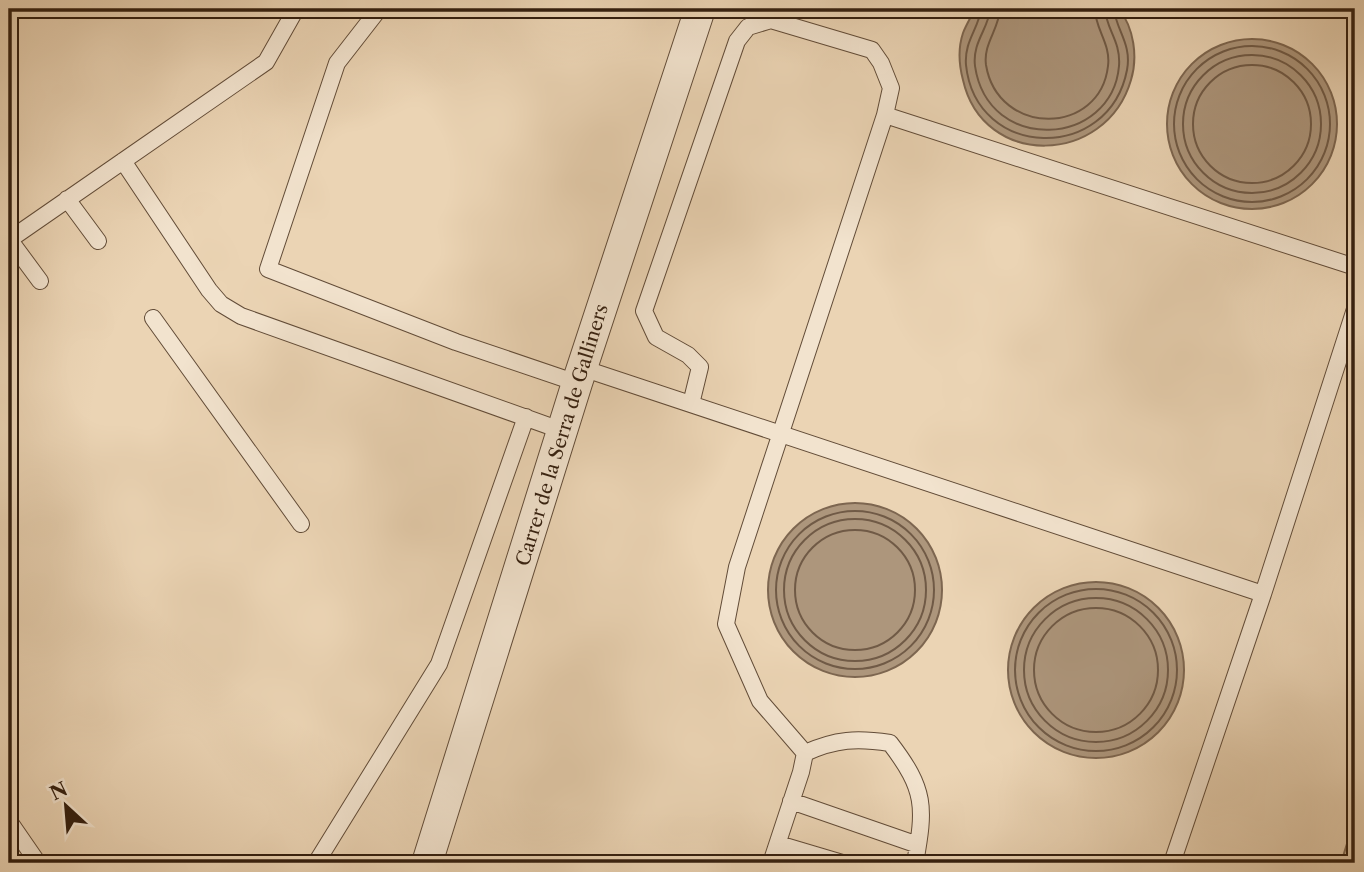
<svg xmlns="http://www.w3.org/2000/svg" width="1364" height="872" viewBox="0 0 1364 872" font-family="'Libre Caslon Text',serif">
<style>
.grass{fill:url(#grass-dots);stroke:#806a54;stroke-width:2}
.water{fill:#ad967c;stroke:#7d6650;stroke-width:2}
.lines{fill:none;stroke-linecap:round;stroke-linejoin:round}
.shore{stroke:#705a46;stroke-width:2}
.service-casing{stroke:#624c38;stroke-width:18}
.minor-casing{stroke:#624c38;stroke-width:32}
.service{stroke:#f2e3ce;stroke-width:16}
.minor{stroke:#f2e3ce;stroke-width:30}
.labels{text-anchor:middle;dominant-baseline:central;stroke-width:5;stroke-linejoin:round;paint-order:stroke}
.street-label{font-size:19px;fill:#341f0f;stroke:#f2e3ce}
</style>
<defs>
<pattern id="grass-dots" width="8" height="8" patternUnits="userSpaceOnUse" patternTransform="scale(1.75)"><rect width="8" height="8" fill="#ccb598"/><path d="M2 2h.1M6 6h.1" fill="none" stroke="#b09b82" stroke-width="1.8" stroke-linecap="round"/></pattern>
</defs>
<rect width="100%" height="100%" fill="#ebd4b4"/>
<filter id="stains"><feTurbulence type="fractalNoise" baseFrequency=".00286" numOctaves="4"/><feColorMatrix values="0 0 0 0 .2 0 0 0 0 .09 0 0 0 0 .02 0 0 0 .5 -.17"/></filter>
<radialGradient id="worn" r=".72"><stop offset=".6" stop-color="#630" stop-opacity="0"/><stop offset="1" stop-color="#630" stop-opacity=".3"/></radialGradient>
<path class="grass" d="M 1355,818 L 1355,863 L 1341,863 Z"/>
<path class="water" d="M 975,9 L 1119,9 C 1134,28 1138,57 1131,80 C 1106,166 983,169 963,80 C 959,65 958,48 963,33 C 966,25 971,17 975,9 Z
M1167 124a85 85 0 1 1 170 0a85 85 0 1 1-170 0Z
M768 590a87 87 0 1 1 174 0a87 87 0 1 1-174 0Z
M1008 670a88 88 0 1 1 176 0a88 88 0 1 1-176 0Z"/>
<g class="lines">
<path class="shore" d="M 981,9 C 979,28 964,41 966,65 C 976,160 1109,163 1127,70 C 1132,44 1116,30 1114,9
M 990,9 C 989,28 972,42 975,66 C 988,155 1112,147 1119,66 C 1121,41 1106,29 1105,9
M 1000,9 C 999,29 983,44 986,65 C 998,137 1100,136 1108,66 C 1111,44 1095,29 1095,9
M1174 124a78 78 0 1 1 156 0a78 78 0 1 1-156 0Z
M1183 124a69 69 0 1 1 138 0a69 69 0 1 1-138 0Z
M1193 124a59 59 0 1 1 118 0a59 59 0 1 1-118 0Z
M776 590a79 79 0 1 1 158 0a79 79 0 1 1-158 0Z
M784 590a71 71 0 1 1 142 0a71 71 0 1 1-142 0Z
M795 590a60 60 0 1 1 120 0a60 60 0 1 1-120 0Z
M1015 670a81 81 0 1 1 162 0a81 81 0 1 1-162 0Z
M1024 670a72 72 0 1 1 144 0a72 72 0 1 1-144 0Z
M1034 670a62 62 0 1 1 124 0a62 62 0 1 1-124 0Z"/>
<defs>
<path id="service" d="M 379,9 L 337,63 L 268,269 L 456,342 L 577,383
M 123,161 L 209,290 L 221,304 L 241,316 L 563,431
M 67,199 L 98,241
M 9,239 L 40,281
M 9,240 L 266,62 L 296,9
M 153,318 L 301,524
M 582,368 L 1263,594 L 1355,309
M 691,404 L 700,367 L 688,355 L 656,337 L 644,311 L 737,41 L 748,27 L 771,20 L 872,50 L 881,63 L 891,88 L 885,115
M 805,753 C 836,739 857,738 890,743 C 926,790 925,807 915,863
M 791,801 L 918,845
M 9,821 L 38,863
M 778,844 L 842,863
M 316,863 L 439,664 L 526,417
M 771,863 L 801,772 L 805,753 L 760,701 L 726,624 L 737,567 L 885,115 L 1355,267
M 1172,863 L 1263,594"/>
<path id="minor" d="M 427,863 L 577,383 L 700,9"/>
</defs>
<use href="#service" class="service-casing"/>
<use href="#minor" class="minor-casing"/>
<use href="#service" class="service"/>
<use href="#minor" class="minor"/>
</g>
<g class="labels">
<g class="street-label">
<text transform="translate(562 435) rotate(-73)">Carrer de la Serra de Galliners</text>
</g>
</g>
<rect width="1364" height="872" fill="none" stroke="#ebd4b4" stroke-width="35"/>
<rect x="10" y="10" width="1343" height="851" fill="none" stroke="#341f0f" stroke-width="3.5"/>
<rect x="18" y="18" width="1329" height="837" fill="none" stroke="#341f0f" stroke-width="2"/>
<g transform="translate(66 806) rotate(334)" stroke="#f2e3ce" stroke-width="5" paint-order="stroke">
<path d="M0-5L12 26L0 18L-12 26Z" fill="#341f0f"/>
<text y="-10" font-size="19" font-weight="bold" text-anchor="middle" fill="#341f0f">N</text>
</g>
<rect width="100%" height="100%" filter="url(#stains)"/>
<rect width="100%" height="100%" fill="url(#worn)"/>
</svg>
